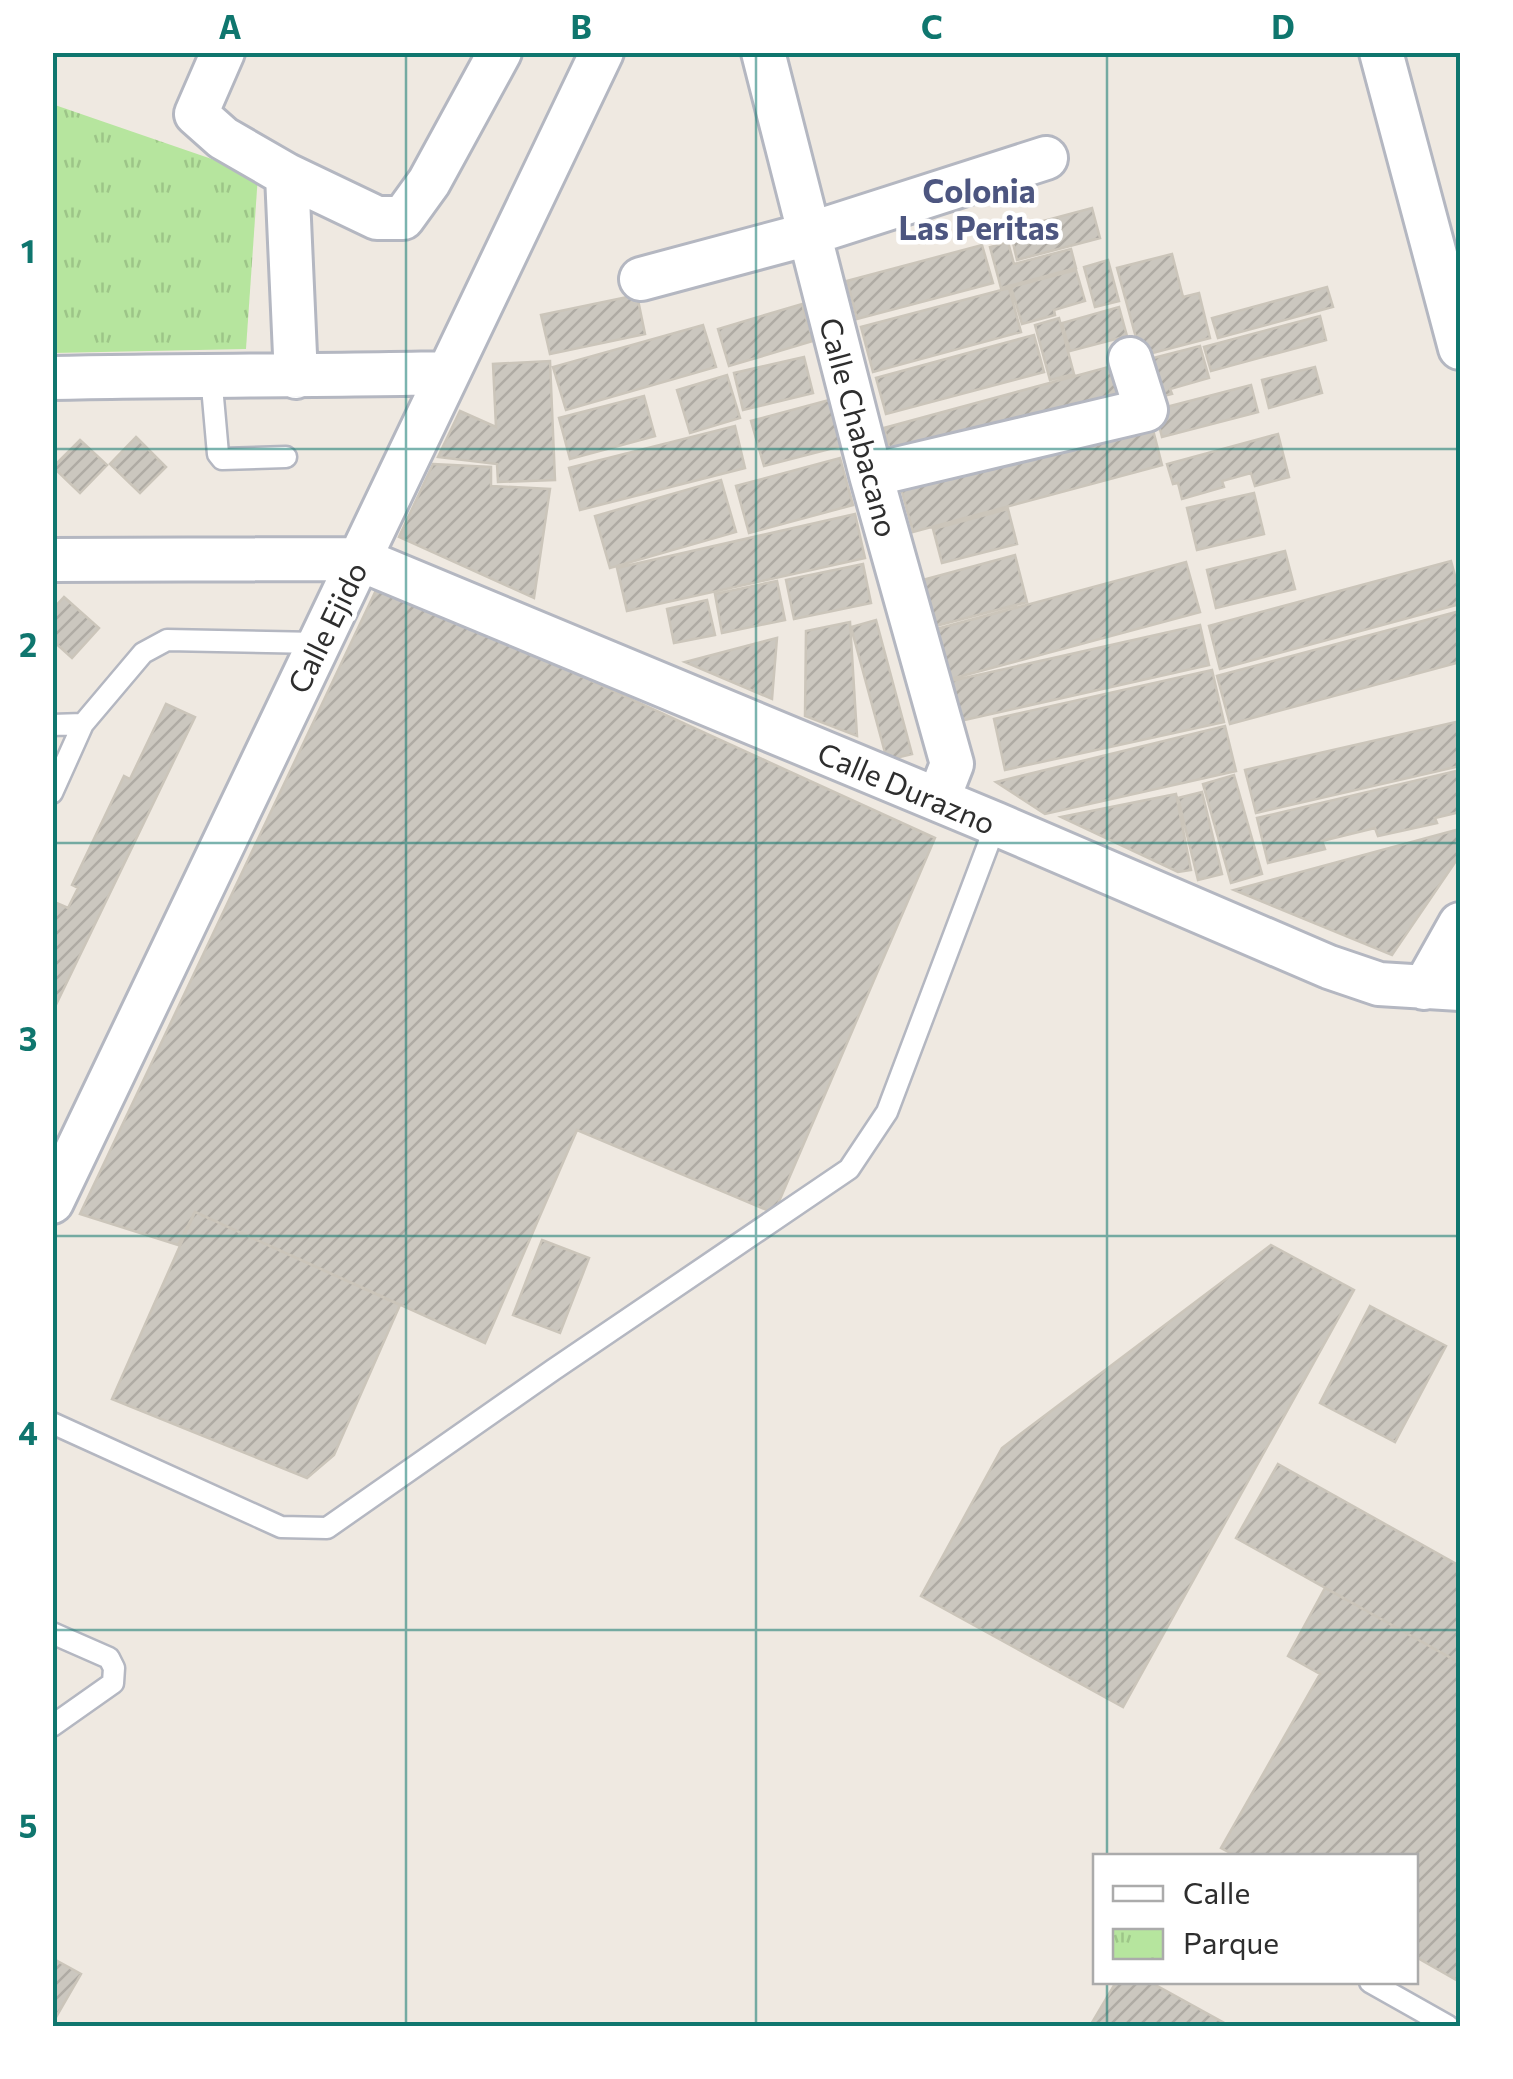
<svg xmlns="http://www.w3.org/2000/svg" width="1513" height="2079" viewBox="0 0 1513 2079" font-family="Commissioner,sans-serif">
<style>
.park{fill:url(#park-tufts)}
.building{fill:url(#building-hatch);stroke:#cbc5ba;stroke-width:2.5}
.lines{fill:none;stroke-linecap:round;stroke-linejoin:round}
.lane-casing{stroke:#b4b7c1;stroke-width:25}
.street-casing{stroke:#b4b7c1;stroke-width:48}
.lane{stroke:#fff;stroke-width:20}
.street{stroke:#fff;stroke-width:42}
.grid{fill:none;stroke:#0f766e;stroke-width:2.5;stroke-opacity:0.55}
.labels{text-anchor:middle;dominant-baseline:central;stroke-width:9;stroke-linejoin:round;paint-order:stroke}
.street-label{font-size:30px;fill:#2e2e2e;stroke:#fff}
.neighbourhood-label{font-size:32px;font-weight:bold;fill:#4d5680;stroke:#fff}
.neatline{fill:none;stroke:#0f766e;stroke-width:4}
.grid-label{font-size:32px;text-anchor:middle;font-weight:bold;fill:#0f766e}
</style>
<defs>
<pattern id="park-tufts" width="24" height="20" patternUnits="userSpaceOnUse" patternTransform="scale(2.5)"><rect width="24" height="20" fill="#b6e59e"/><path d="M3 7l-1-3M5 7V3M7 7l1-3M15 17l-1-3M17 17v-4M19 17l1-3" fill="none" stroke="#9dc588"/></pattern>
<pattern id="building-hatch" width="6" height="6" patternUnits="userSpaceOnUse" patternTransform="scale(2.5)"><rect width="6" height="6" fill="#cbc7bf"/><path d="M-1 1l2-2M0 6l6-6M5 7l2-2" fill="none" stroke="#afaba4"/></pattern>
</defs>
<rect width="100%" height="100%" fill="#efe9e1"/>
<path class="park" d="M 52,104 L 258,175 L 246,349 L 53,353 Z"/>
<path class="building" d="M 1092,208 L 1100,238 L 1017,260 L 1010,230 Z
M 1008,242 L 1014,264 L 1071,249 L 1076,268 L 1001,288 L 990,247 Z
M 982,245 L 993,283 L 857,319 L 847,281 Z
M 1172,254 L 1183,297 L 1199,293 L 1210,338 L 1141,356 L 1117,268 Z
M 1108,260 L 1119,301 L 1095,307 L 1084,267 Z
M 1076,270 L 1085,301 L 1054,310 L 1055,315 L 1022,324 L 1011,287 Z
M 1327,287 L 1333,307 L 1218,338 L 1212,318 Z
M 1009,288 L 1021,332 L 873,372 L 861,327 Z
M 637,295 L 645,334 L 550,354 L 541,315 Z
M 802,304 L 813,341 L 729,366 L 718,329 Z
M 1119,307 L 1127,336 L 1070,351 L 1062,323 Z
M 1320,316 L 1326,340 L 1211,371 L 1204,347 Z
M 1059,318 L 1074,374 L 1050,380 L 1035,325 Z
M 703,325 L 716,367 L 566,410 L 553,367 Z
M 1034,335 L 1044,372 L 886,414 L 876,378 Z
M 1200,346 L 1209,378 L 1170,389 L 1172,394 L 1148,400 L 1138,362 Z
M 804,357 L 813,393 L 743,410 L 734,373 Z
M 550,361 L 555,480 L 498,482 L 497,464 L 438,457 L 460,411 L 496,427 L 493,364 Z
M 1127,362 L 1138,403 L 895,469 L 884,428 Z
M 1315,367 L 1322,393 L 1269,408 L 1262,380 Z
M 727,375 L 740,418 L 690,433 L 677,390 Z
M 1251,385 L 1258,412 L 1162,437 L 1155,410 Z
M 644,396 L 655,436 L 570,459 L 559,418 Z
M 829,400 L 841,446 L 764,466 L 751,421 Z
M 1149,414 L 1162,465 L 913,532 L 899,481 Z
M 735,426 L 745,468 L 580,510 L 569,468 Z
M 1278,434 L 1289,477 L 1255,486 L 1251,473 L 1222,481 L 1224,487 L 1182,499 L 1178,483 L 1173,484 L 1167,464 Z
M 136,437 L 166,467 L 140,493 L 110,464 Z
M 80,440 L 107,465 L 80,493 L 53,467 Z
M 840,458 L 853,505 L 749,533 L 736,486 Z
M 433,464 L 491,467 L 491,486 L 550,489 L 534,598 L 399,537 Z
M 721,480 L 736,532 L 610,568 L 595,516 Z
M 1254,493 L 1264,534 L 1197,550 L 1187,508 Z
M 1008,509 L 1017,544 L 942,563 L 933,529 Z
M 855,514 L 865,558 L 627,611 L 617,568 Z
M 1285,551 L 1295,589 L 1216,608 L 1207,570 Z
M 1015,555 L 1027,602 L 936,626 L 923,580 Z
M 1451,561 L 1460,594 L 1460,604 L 1220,669 L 1209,626 Z
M 1186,562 L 1200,612 L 947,680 L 933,630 Z
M 863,564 L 871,603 L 794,619 L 786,580 Z
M 777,581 L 785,620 L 722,633 L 715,594 Z
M 379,584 L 935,838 L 774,1213 L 577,1130 L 485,1343 L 195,1212 L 178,1245 L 80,1214 Z
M 64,597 L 99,628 L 72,658 L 52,640 L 52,610 Z
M 707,600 L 715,635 L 674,643 L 667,609 Z
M 1460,611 L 1460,662 L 1230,724 L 1217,676 Z
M 876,620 L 912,754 L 887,760 L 851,627 Z
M 850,622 L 857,736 L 805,716 L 806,631 Z
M 1200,625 L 1209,665 L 960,721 L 951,681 Z
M 777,638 L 772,699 L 685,662 Z
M 1212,670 L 1224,722 L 1005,770 L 994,719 Z
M 166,704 L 195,717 L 52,1013 L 52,912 L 57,903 L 68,908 L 78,888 L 72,885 L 124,776 L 130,779 Z
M 1460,721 L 1460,766 L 1256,813 L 1245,770 Z
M 1225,726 L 1236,771 L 1045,814 L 996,782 Z
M 1460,770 L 1460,812 L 1435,818 L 1437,823 L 1378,836 L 1375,828 L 1322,841 L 1325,849 L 1268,863 L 1257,818 Z
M 1234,775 L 1262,874 L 1231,883 L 1203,784 Z
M 1202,792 L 1222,874 L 1198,880 L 1178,798 Z
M 1176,794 L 1191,870 L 1178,872 L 1061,817 Z
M 1460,829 L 1460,855 L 1392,955 L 1234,890 Z
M 195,1212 L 400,1305 L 334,1455 L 307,1478 L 112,1399 Z
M 542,1240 L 589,1258 L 560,1333 L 513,1315 Z
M 1271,1245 L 1354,1290 L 1123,1707 L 921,1596 L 1002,1448 Z
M 1370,1306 L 1446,1346 L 1395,1442 L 1320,1403 Z
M 1278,1464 L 1460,1566 L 1460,1663 L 1236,1538 Z
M 1325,1588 L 1460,1663 L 1460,1982 L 1416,1957 L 1416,1856 L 1236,1856 L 1221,1848 L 1320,1674 L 1288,1656 Z
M 52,1958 L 81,1974 L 52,2024 Z
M 1116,1982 L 1150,1982 L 1230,2026 L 1090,2026 Z"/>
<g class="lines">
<defs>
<path id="lane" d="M 211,375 L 218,454 L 222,459 L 286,457
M 52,725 L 83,724
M 52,793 L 83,724 L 143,653 L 167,640 L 318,643
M 52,1423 L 281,1527 L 327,1528 L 553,1370 L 849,1169 L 887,1112 L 996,824
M 52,1633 L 109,1658 L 114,1668 L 113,1683 L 52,1726
M 1370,1982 L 1448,2026"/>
<path id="street" d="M 223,52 L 196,114 L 223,138 L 287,175 L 377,218 L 403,218 L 429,182 L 500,52
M 763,52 L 871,475 L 952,764 L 938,800
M 1381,52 L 1460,348
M 287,175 L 296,377
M 641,279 L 809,234 L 1046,158
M 52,378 C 184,375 316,376 448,373
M 871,475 L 1146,410 L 1130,359
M 52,560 L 359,559 L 996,824 L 1329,967 L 1379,984 L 1460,989
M 1424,988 L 1460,924
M 52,1202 L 602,52"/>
</defs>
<use href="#lane" class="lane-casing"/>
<use href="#street" class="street-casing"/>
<use href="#lane" class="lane"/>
<use href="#street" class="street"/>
</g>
<path class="grid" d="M 406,52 L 406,2026M 756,52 L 756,2026M 1107,52 L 1107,1856M 52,449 L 1460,449M 52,843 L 1460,843M 52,1236 L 1460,1236M 52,1630 L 1460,1630M 1107,1982 L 1107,2026"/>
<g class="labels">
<g class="street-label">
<text transform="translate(860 427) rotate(75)">Calle Chabacano</text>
<text transform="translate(326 627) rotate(-64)">Calle Ejido</text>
<text transform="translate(907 787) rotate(23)">Calle Durazno</text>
</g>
<g class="neighbourhood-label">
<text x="979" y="190">Colonia<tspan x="979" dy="37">Las Peritas</tspan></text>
</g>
</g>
<rect width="1513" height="2079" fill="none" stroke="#ffffff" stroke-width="110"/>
<rect x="1093" y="1854" width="325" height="130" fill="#ffffff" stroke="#ababab" stroke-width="2.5"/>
<rect x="1113" y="1886" width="50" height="15" fill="#ffffff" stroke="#ababab" stroke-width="2.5"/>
<text x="1183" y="1904" font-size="30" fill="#2e2e2e">Calle</text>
<rect x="1113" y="1929" width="50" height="30" fill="url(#park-tufts)" stroke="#ababab" stroke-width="2.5"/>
<text x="1183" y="1954" font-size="30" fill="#2e2e2e">Parque</text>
<rect x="55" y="55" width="1403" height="1969" class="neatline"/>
<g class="grid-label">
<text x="230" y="39">A</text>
<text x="581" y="39">B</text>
<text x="932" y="39">C</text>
<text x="1283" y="39">D</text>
<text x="28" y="263">1</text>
<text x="28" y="657">2</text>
<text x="28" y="1051">3</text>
<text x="28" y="1445">4</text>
<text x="28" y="1838">5</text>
</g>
</svg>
